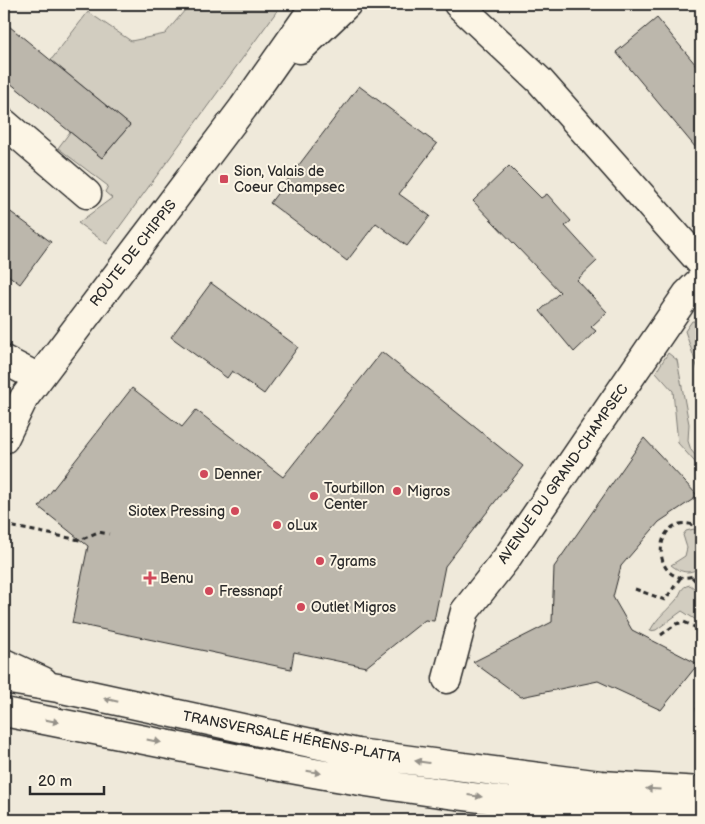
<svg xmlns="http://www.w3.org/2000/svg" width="705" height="824" viewBox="0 0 705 824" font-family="'Balsamiq Sans',sans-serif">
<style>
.green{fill:#d2cdc0;stroke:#7e7c76}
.building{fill:#bcb7ac;stroke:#2b2b2b}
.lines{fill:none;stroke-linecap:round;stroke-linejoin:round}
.minor-casing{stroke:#2b2b2b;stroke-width:31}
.major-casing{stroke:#2b2b2b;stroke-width:31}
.path{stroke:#2b2b2b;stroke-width:3;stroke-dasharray:5 4;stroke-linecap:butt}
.minor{stroke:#fcf5e5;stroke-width:28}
.major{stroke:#fcf5e5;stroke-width:28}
.oneway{fill:#949088}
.poi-dot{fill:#d1495b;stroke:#fcf5e5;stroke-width:2}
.labels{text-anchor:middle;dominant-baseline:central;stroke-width:4;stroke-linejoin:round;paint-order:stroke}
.poi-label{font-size:14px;fill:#2b2b2b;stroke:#fcf5e5;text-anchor:start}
.street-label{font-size:14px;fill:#2b2b2b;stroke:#fcf5e5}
</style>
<rect width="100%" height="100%" fill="#efe9da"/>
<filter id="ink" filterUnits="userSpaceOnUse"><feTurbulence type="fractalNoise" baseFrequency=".02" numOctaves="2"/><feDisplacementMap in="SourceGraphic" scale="10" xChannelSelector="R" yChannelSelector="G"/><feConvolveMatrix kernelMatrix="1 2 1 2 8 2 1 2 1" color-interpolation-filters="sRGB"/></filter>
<g filter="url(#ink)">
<path class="green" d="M 190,4 L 282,4 L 107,244 L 78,223 L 112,198 L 105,192 L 108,186 L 58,148 L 70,132 L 102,158 L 130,125 L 51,60 L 88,12 L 131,41 L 165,34 Z
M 692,321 L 701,322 L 701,378 L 685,331 Z
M 668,353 L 677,360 L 689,424 L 688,441 L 691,450 L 701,462 L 701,469 L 678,443 L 673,391 L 656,372 Z
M 694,529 L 701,535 L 701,566 C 691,575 681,573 671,565 L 685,556 L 687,548 L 683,535 L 686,531 Z
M 690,585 L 701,593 L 701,623 L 682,611 L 656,630 L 650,631 C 657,617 668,610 677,599 C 682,592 680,587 690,585 Z"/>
<path class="building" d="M 657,18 L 701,71 L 701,154 L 616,52 Z
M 4,22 L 130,125 L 102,158 L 4,78 Z
M 359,86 L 437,144 L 399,194 L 430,216 L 407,246 L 376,223 L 347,261 L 270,203 Z
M 509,166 L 541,198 L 547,194 L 571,221 L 565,226 L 597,261 L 577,280 L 607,312 L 591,327 L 596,331 L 574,352 L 540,311 L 560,292 L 473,201 Z
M 4,207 L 51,242 L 20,284 L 4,272 Z
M 211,283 L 298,347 L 264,394 L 232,371 L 227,378 L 171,337 Z
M 382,352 L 523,466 L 445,566 L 434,621 L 425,620 L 366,667 L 294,652 L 291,669 L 72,623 L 88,546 L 39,507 L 132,388 L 182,427 L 196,410 L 283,477 Z
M 644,438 L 698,496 L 659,522 L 621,566 L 613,597 L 632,630 L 698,664 L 661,710 L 598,681 L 521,697 L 473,662 L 552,622 L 554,567 Z"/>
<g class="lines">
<defs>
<path id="minor" d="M 458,4 L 540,81 L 701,263
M 300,49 L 347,4
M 4,123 L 87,194
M 4,360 L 39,378
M 4,439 L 24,398 L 243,108 L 316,4
M 4,663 L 43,681
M 447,679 L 465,611 L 506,559 L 687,294 L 701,280"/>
<path id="major" d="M 4,679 L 58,688 L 357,753 L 601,785 L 701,791
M 4,712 C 93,729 181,748 270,765 C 412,792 557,811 701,815"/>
</defs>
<use href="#minor" class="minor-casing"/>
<use href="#major" class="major-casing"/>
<path class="path" d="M 4,525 L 80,540 L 98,532 L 109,534
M 701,528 C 649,502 647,599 701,573
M 692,577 L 701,587
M 635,589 L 665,600 L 681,577
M 661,635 L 676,624 L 684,622 L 701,630
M 701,690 L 697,707 L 701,722"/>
<use href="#minor" class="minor"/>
<use href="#major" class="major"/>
</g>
<defs><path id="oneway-solid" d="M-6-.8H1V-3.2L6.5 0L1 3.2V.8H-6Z" transform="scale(1.25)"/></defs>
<g class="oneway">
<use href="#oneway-solid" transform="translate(111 700) rotate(-167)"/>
<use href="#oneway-solid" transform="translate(52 721) rotate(11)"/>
<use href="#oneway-solid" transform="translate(154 741) rotate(12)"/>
<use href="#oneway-solid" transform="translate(422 762) rotate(-172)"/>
<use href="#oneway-solid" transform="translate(314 772) rotate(10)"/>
<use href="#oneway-solid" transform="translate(653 789) rotate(-176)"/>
<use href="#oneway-solid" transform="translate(475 796) rotate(7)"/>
</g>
</g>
<g class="poi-dot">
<rect x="219" y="174" width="10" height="10" rx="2.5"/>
<circle cx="204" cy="474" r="5"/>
<circle cx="397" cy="491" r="5"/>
<circle cx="314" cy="496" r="5"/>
<circle cx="235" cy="511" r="5"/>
<circle cx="277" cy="525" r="5"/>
<circle cx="320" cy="561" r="5"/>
<path d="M147.5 570.5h5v5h5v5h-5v5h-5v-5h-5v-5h5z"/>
<circle cx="209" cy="591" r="5"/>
<circle cx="301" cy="607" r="5"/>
</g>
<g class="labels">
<g class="poi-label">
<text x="234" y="171">Sion, Valais de<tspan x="234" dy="16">Coeur Champsec</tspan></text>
<text x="214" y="474">Denner</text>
<text x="324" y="488">Tourbillon<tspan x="324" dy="16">Center</tspan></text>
<text x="407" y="491">Migros</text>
<text x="225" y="511" text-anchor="end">Siotex Pressing</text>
<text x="287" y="525">oLux</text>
<text x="330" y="561">7grams</text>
<text x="160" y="578">Benu</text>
<text x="219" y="591">Fressnapf</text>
<text x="311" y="607">Outlet Migros</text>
</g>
<g class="street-label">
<text transform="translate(133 253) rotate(-52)">ROUTE DE CHIPPIS</text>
<text transform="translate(563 474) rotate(-55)">AVENUE DU GRAND-CHAMPSEC</text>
<text transform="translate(292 737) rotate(11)">TRANSVERSALE HÉRENS-PLATTA</text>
</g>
</g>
<rect width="705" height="824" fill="none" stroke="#fcf5e5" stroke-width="20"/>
<rect x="10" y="10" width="685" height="804" fill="none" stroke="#2b2b2b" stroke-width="2" filter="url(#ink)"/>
<path d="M30 786v8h74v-8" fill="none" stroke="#2b2b2b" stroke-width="2.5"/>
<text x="38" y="786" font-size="15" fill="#2b2b2b" stroke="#fcf5e5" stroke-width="4" paint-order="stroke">20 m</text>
</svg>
